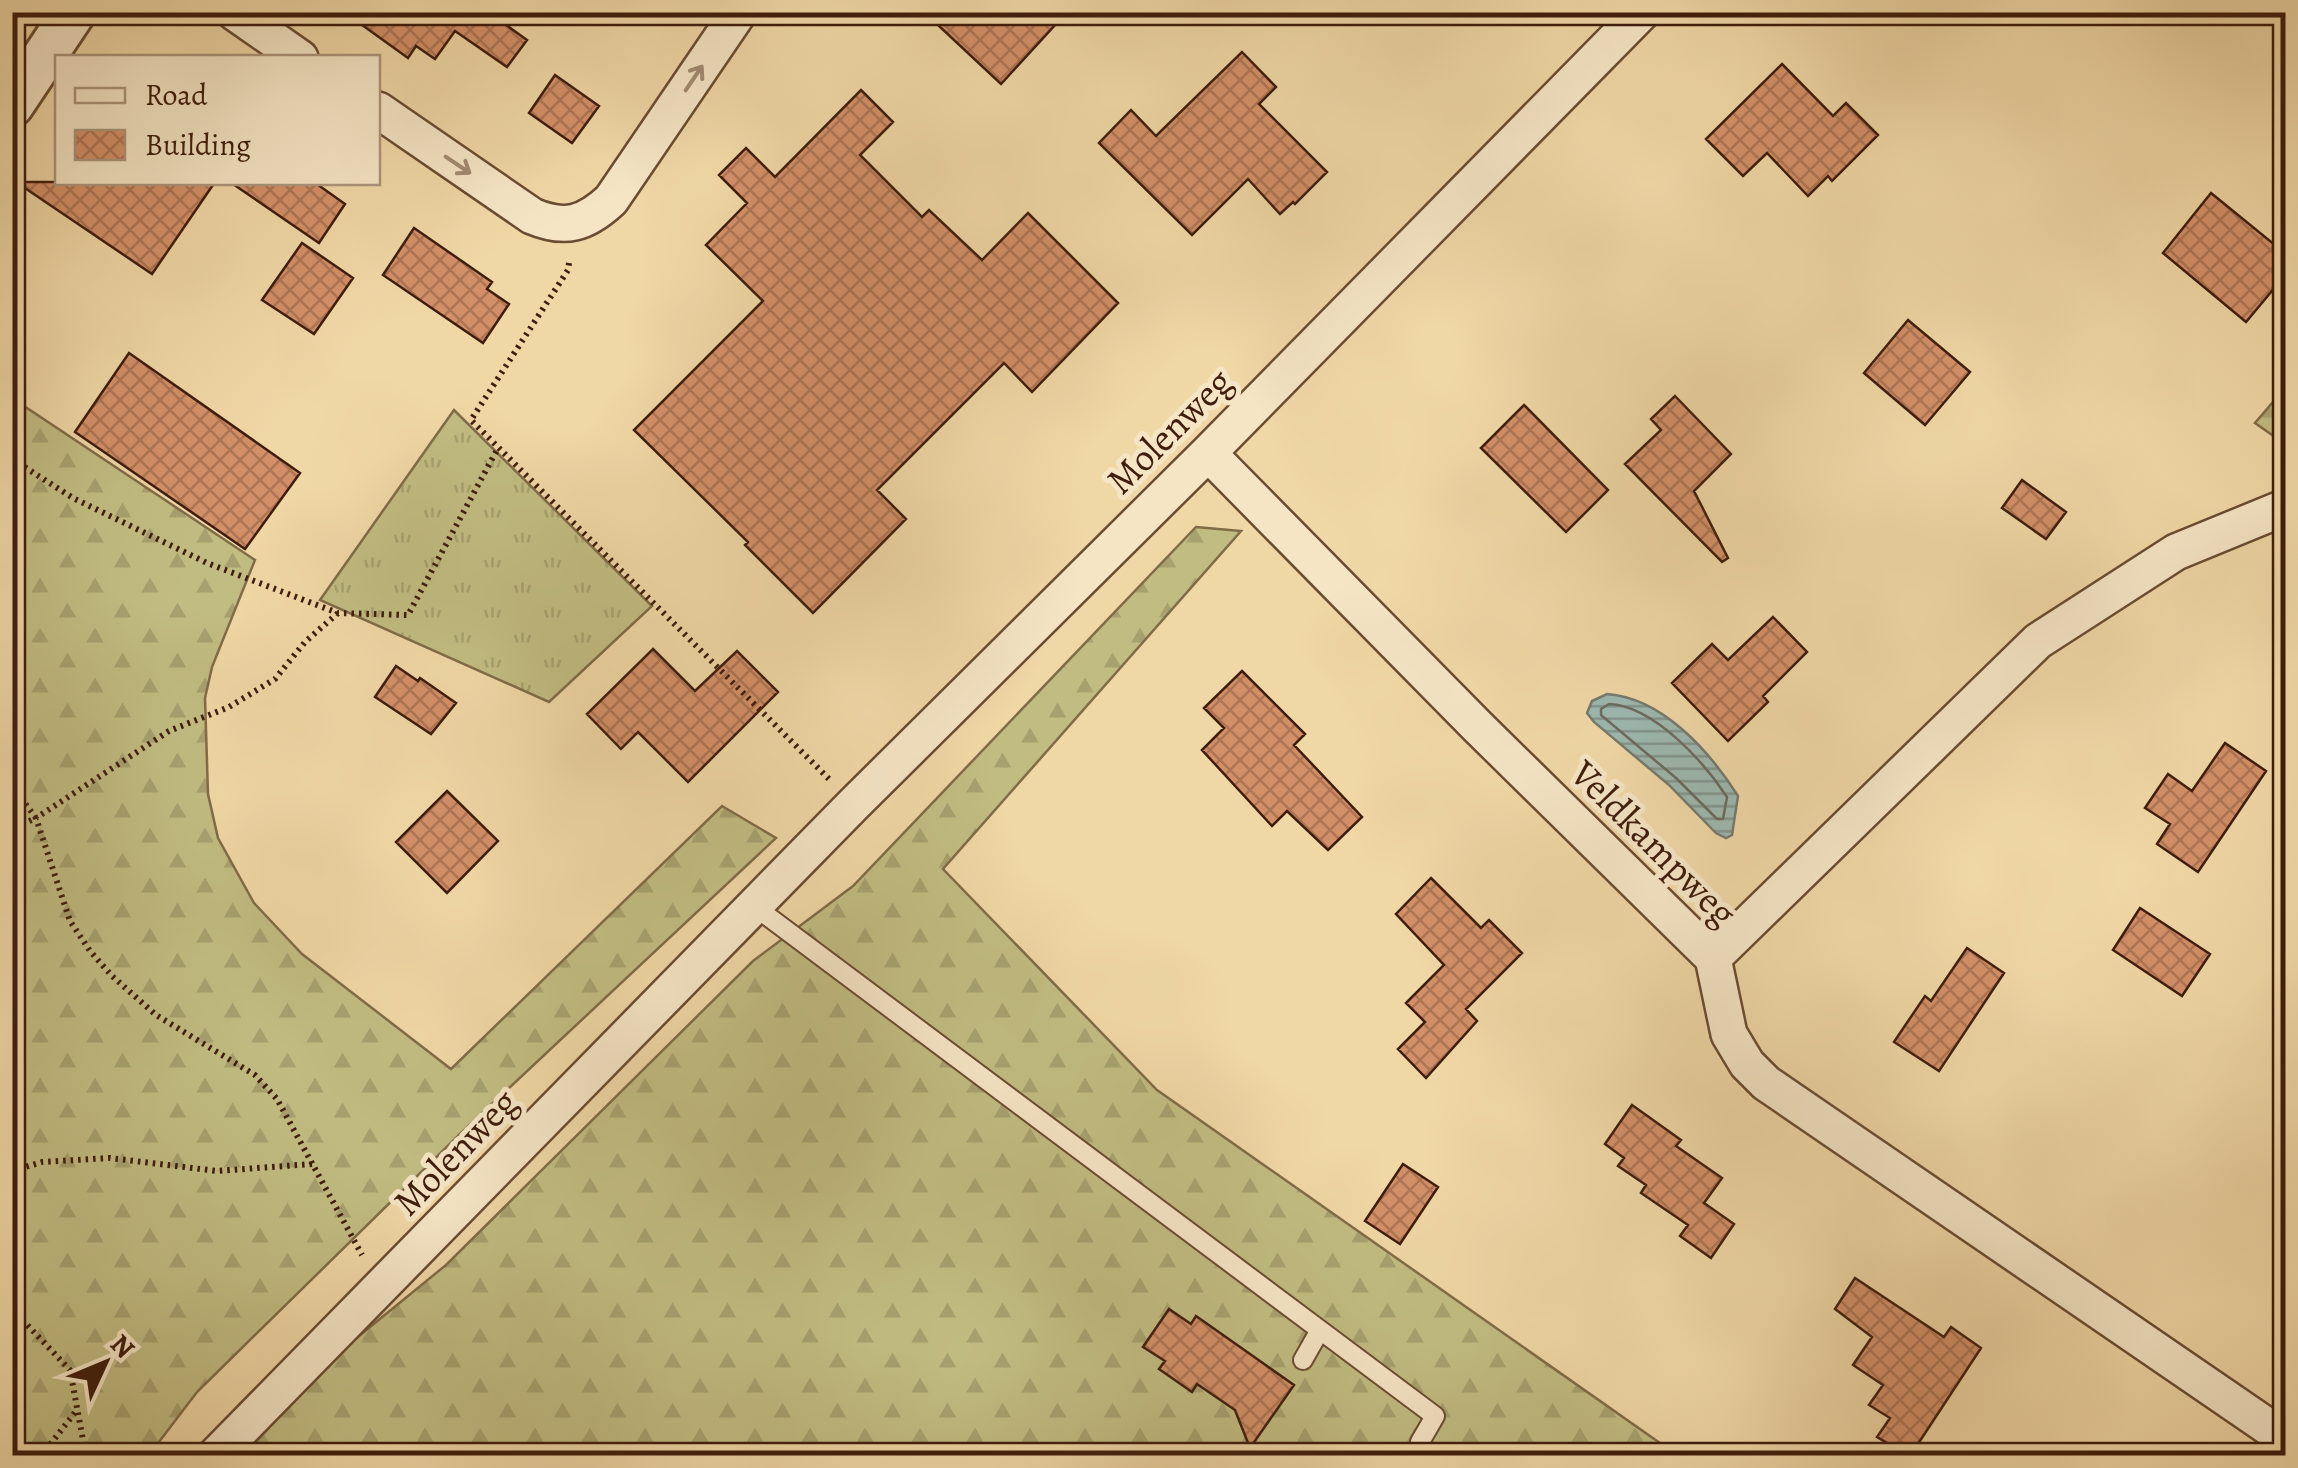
<svg xmlns="http://www.w3.org/2000/svg" width="2298" height="1468" viewBox="0 0 2298 1468" font-family="Alegreya,serif">
<style>
.grass{fill:url(#grass-tufts);stroke:#806c47;stroke-width:2.5}
.forest{fill:url(#forest-firs);stroke:#806c47;stroke-width:2.5}
.water{fill:url(#water-rules);stroke:#767a6e;stroke-width:2.5}
.lines{fill:none;stroke-linecap:round;stroke-linejoin:round}
.shore{stroke:#6d6a5e;stroke-width:2.5}
.building{fill:url(#building-cross-hatch);stroke:#3e1d0c;stroke-width:2.5}
.service-casing{stroke:#6a4c32;stroke-width:22}
.minor-casing{stroke:#6a4c32;stroke-width:40}
.tertiary-casing{stroke:#6a4c32;stroke-width:48}
.path{stroke:#3e1d0c;stroke-width:6;stroke-dasharray:2.5 5;stroke-linecap:butt}
.service{stroke:#f5e5c5;stroke-width:18}
.minor{stroke:#f5e5c5;stroke-width:35}
.tertiary{stroke:#f5e5c5;stroke-width:42}
.oneway{stroke:#a38b72}
.labels{text-anchor:middle;dominant-baseline:central;stroke-width:10;stroke-linejoin:round;paint-order:stroke}
.street-label{font-size:38px;fill:#3e1d0c;stroke:#f5e5c5}
</style>
<defs>
<pattern id="grass-tufts" width="24" height="20" patternUnits="userSpaceOnUse" patternTransform="scale(2.5)"><rect width="24" height="20" fill="#c1bc82"/><path d="M3 7l-1-3M5 7V3M7 7l1-3M15 17l-1-3M17 17v-4M19 17l1-3" fill="none" stroke="#a7a16f"/></pattern>
<pattern id="forest-firs" width="22" height="20" patternUnits="userSpaceOnUse" patternTransform="scale(2.5)"><rect width="22" height="20" fill="#c1bc82"/><path d="M5 1l3.5 6h-7zM16 11l3.5 6h-7z" fill="#a7a16f"/></pattern>
<pattern id="water-rules" width="6" height="5" patternUnits="userSpaceOnUse" patternTransform="scale(2.5)"><rect width="6" height="5" fill="#9cb8af"/><path d="M0 2.5h6" fill="none" stroke="#81958d"/></pattern>
<pattern id="building-cross-hatch" width="8" height="8" patternUnits="userSpaceOnUse" patternTransform="scale(2.5)"><rect width="8" height="8" fill="#d39068"/><path d="M0 0l8 8M0 8l8-8" fill="none" stroke="#ad7554"/></pattern>
</defs>
<rect width="100%" height="100%" fill="#f0d7a6"/>
<filter id="stains"><feTurbulence type="fractalNoise" baseFrequency=".002" numOctaves="4"/><feColorMatrix values="0 0 0 0 .2 0 0 0 0 .09 0 0 0 0 .02 0 0 0 .5 -.17"/></filter>
<radialGradient id="worn" r=".72"><stop offset=".6" stop-color="#630" stop-opacity="0"/><stop offset="1" stop-color="#630" stop-opacity=".3"/></radialGradient>
<path class="grass" d="M 454,410 L 652,606 L 549,702 L 320,600 Z"/>
<path class="forest" d="M 2285,388 L 2285,444 L 2255,423 Z
M 12,398 L 255,560 L 212,667 L 205,698 L 208,794 L 218,838 L 254,903 L 302,954 L 451,1069 L 722,806 L 776,838 L 462,1132 L 197,1392 L 149,1455 L 13,1455 Z
M 1196,527 L 1241,531 L 943,869 L 1157,1090 L 1677,1455 L 260,1456 L 252,1446 L 332,1358 L 446,1265 L 753,961 L 853,886 Z"/>
<path class="water" d="M 1607,694 C 1663,698 1710,752 1738,796 L 1732,835 L 1726,838 L 1716,833 L 1669,785 L 1594,722 L 1587,713 L 1592,701 Z"/>
<g class="lines">
<path class="shore" d="M 1609,704 C 1654,706 1704,762 1727,797 L 1723,819 L 1717,819 L 1676,778 L 1601,715 L 1601,709 Z"/>
</g>
<path class="building" d="M 344,12 L 488,12 L 527,40 L 507,67 L 455,31 L 435,59 L 416,46 L 408,58 Z
M 924,12 L 1067,12 L 1001,84 Z
M 1242,52 L 1276,87 L 1259,104 L 1327,172 L 1295,204 L 1293,202 L 1280,214 L 1248,179 L 1192,235 L 1099,143 L 1131,110 L 1156,136 Z
M 1782,64 L 1833,116 L 1846,103 L 1878,135 L 1832,181 L 1828,176 L 1808,196 L 1767,153 L 1743,176 L 1706,139 Z
M 555,75 L 599,106 L 572,143 L 529,113 Z
M 861,90 L 893,122 L 860,155 L 922,217 L 929,210 L 982,260 L 1028,213 L 1118,303 L 1032,392 L 1004,363 L 877,490 L 906,519 L 813,613 L 745,545 L 748,542 L 634,430 L 763,301 L 706,245 L 747,203 L 719,175 L 746,148 L 775,177 Z
M 16,182 L 215,182 L 152,274 Z
M 230,182 L 314,182 L 345,204 L 319,243 Z
M 2211,193 L 2286,254 L 2286,274 L 2246,322 L 2163,253 Z
M 414,228 L 492,282 L 487,289 L 509,304 L 483,343 L 383,275 Z
M 302,243 L 353,278 L 314,334 L 262,300 Z
M 1908,320 L 1970,372 L 1925,425 L 1864,373 Z
M 129,353 L 300,473 L 245,549 L 75,432 Z
M 1675,396 L 1731,454 L 1694,491 L 1728,558 L 1722,562 L 1625,464 L 1661,430 L 1651,419 Z
M 1524,405 L 1608,490 L 1566,532 L 1481,448 Z
M 2022,480 L 2066,512 L 2046,539 L 2002,508 Z
M 1773,617 L 1807,652 L 1763,696 L 1768,702 L 1728,741 L 1672,683 L 1712,644 L 1728,660 Z
M 653,649 L 695,691 L 737,651 L 778,692 L 688,782 L 638,732 L 621,749 L 587,714 Z
M 396,666 L 418,681 L 420,678 L 456,703 L 431,734 L 375,697 Z
M 1242,671 L 1305,734 L 1294,745 L 1362,817 L 1328,850 L 1287,811 L 1272,826 L 1202,750 L 1224,728 L 1204,708 Z
M 2225,743 L 2266,771 L 2198,872 L 2157,844 L 2170,824 L 2145,808 L 2168,774 L 2192,791 Z
M 447,791 L 498,841 L 447,893 L 396,842 Z
M 1431,878 L 1481,928 L 1489,920 L 1522,953 L 1466,1009 L 1477,1021 L 1426,1078 L 1398,1049 L 1425,1022 L 1406,1003 L 1444,965 L 1396,914 Z
M 2140,908 L 2210,954 L 2182,996 L 2113,950 Z
M 1967,948 L 2004,973 L 1939,1071 L 1894,1042 L 1925,996 L 1931,1001 Z
M 1632,1105 L 1681,1140 L 1676,1146 L 1722,1178 L 1704,1203 L 1734,1224 L 1711,1258 L 1680,1236 L 1688,1225 L 1641,1193 L 1646,1185 L 1618,1166 L 1624,1158 L 1605,1144 Z
M 1403,1164 L 1438,1187 L 1400,1244 L 1365,1221 Z
M 1855,1278 L 1944,1337 L 1951,1327 L 1981,1348 L 1910,1456 L 1877,1437 L 1890,1418 L 1869,1405 L 1883,1385 L 1853,1365 L 1872,1337 L 1835,1309 Z
M 1169,1309 L 1191,1324 L 1196,1316 L 1294,1385 L 1250,1448 L 1235,1410 L 1197,1384 L 1192,1392 L 1159,1369 L 1165,1361 L 1143,1347 Z"/>
<g class="lines">
<defs>
<path id="service" d="M 754,906 L 1435,1416 L 1420,1442
M 1303,1360 L 1320,1330"/>
<path id="minor" d="M 234,12 L 300,58
M 378,110 L 532,216 C 565,230 585,224 611,200 L 739,12
M 1208,453 L 1477,726 L 1713,958 L 1729,1034 L 1747,1064 L 1766,1083 L 2286,1439
M 1713,958 L 2038,641 L 2176,552 L 2286,507
M 215,1456 L 854,804 L 1208,453 L 1642,12"/>
<path id="tertiary" d="M 12,105 L 74,12"/>
</defs>
<use href="#service" class="service-casing"/>
<use href="#minor" class="minor-casing"/>
<use href="#tertiary" class="tertiary-casing"/>
<path class="path" d="M 569,263 L 568,270 L 471,420 L 829,779
M 12,459 L 73,498 L 207,563 L 338,613 L 408,615 L 498,448
M 338,613 L 305,642 L 275,679 L 229,707 L 169,731 L 36,818 L 70,921 L 90,951 L 112,976 L 156,1015 L 255,1075 L 277,1099 L 362,1255
M 12,786 L 36,818 L 12,829
M 12,1171 L 42,1162 L 110,1158 L 217,1171 L 312,1164
M 12,1309 L 70,1370 L 86,1456
M 41,1456 L 77,1410"/>
<use href="#service" class="service"/>
<use href="#minor" class="minor"/>
<use href="#tertiary" class="tertiary"/>
</g>
<defs><path id="oneway-shaft" d="M-6 0H5M1.5-3L5.5 0L1.5 3" fill="none" stroke-width="1.6" stroke-linecap="round" stroke-linejoin="round" transform="scale(2.5)"/></defs>
<g class="oneway">
<use href="#oneway-shaft" transform="translate(694 78) rotate(-56)"/>
<use href="#oneway-shaft" transform="translate(458 165) rotate(34)"/>
</g>
<g class="labels">
<g class="street-label">
<text transform="translate(1169 431) rotate(-45)">Molenweg</text>
<text transform="translate(1654 843) rotate(45)">Veldkampweg</text>
<text transform="translate(455 1152) rotate(-46)">Molenweg</text>
</g>
</g>
<rect width="2298" height="1468" fill="none" stroke="#f0d7a6" stroke-width="50"/>
<rect x="15" y="15" width="2268" height="1438" fill="none" stroke="#3e1d0c" stroke-width="5"/>
<rect x="25" y="25" width="2248" height="1418" fill="none" stroke="#3e1d0c" stroke-width="2.5"/>
<rect x="55" y="55" width="325" height="130" fill="#f5e5c5" stroke="#ac957b" stroke-width="2.5"/>
<rect x="75" y="88" width="50" height="15" fill="#f5e5c5" stroke="#ac957b" stroke-width="2.5"/>
<text x="145" y="105" font-size="30" fill="#3e1d0c">Road</text>
<rect x="75" y="130" width="50" height="30" fill="url(#building-cross-hatch)" stroke="#ac957b" stroke-width="2.5"/>
<text x="145" y="155" font-size="30" fill="#3e1d0c">Building</text>
<g transform="translate(105 1363) rotate(46)" stroke="#f5e5c5" stroke-width="8" paint-order="stroke">
<path d="M0-8L18 38L0 25L-18 38Z" fill="#3e1d0c"/>
<text y="-15" font-size="28" font-weight="bold" text-anchor="middle" fill="#3e1d0c">N</text>
</g>
<rect width="100%" height="100%" filter="url(#stains)"/>
<rect width="100%" height="100%" fill="url(#worn)"/>
</svg>
